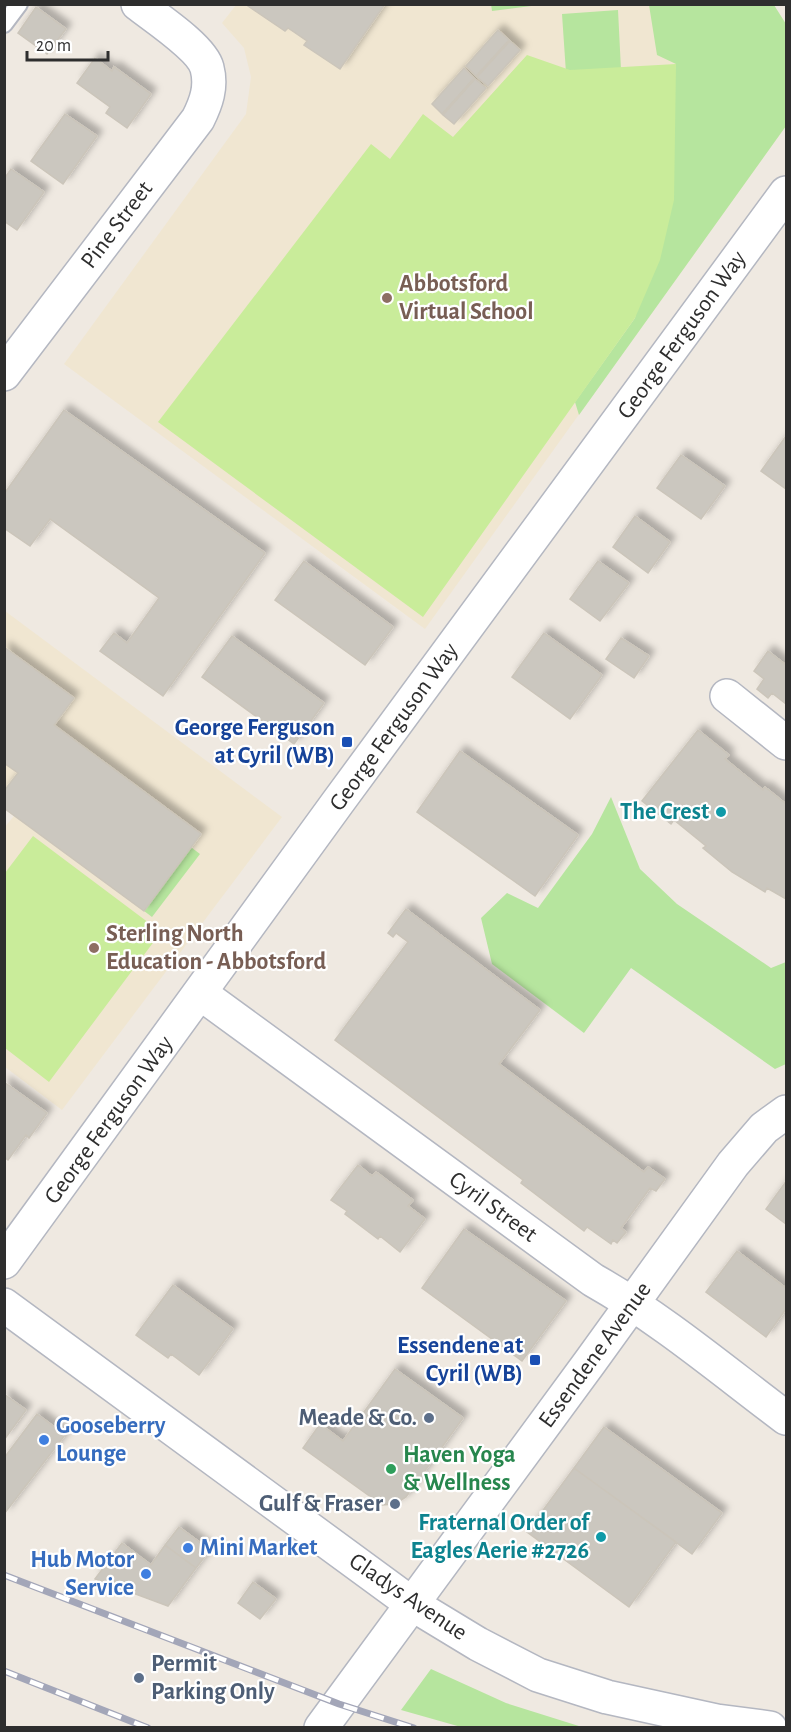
<svg xmlns="http://www.w3.org/2000/svg" width="791" height="1732" viewBox="0 0 791 1732" font-family="'Alegreya Sans',sans-serif">
<style>
.education{fill:#f0e6d1}
.green{fill:#b6e59e}
.pitch{fill:#c9ec9a}
.building{fill:#cbc7bf;stroke:#cbc5ba;stroke-width:1.5;filter:url(#shadow)}
.lines{fill:none;stroke-linecap:round;stroke-linejoin:round}
.service-casing{stroke:#b4b7c1;stroke-width:20}
.minor-casing{stroke:#b4b7c1;stroke-width:36}
.tertiary-casing{stroke:#b4b7c1;stroke-width:36}
.secondary-casing{stroke:#b4b7c1;stroke-width:36}
.service{stroke:#fff;stroke-width:16}
.minor{stroke:#fff;stroke-width:33}
.tertiary{stroke:#fff;stroke-width:33}
.secondary{stroke:#fff;stroke-width:33}
.rail-casing{stroke:#a3a6b8;stroke-width:7}
.rail{stroke:#fff;stroke-width:4.5;stroke-dasharray:14;stroke-linecap:butt}
.education-dot{fill:#8d6e63;stroke:#fff;stroke-width:2}
.transit-dot{fill:#1a4fb4;stroke:#fff;stroke-width:2}
.culture-dot{fill:#0f9aa8;stroke:#fff;stroke-width:2}
.service-dot{fill:#5c6f8a;stroke:#fff;stroke-width:2}
.shop-dot{fill:#3f7fe0;stroke:#fff;stroke-width:2}
.leisure-dot{fill:#2e9e5b;stroke:#fff;stroke-width:2}
.labels{text-anchor:middle;dominant-baseline:central;stroke-width:4.5;stroke-linejoin:round;paint-order:stroke}
.street-label{font-size:24px;fill:#2e2e2e;stroke:#fff}
.education-label{font-size:24px;font-weight:bold;fill:#785e54;stroke:#fff;text-anchor:start}
.transit-label{font-size:24px;font-weight:bold;fill:#164399;stroke:#fff;text-anchor:end}
.culture-label{font-size:24px;font-weight:bold;fill:#0d838f;stroke:#fff;text-anchor:end}
.service-label{font-size:24px;font-weight:bold;fill:#4e5e75;stroke:#fff;text-anchor:end}
.shop-label{font-size:24px;font-weight:bold;fill:#366cbe;stroke:#fff;text-anchor:start}
.leisure-label{font-size:24px;font-weight:bold;fill:#27864d;stroke:#fff;text-anchor:start}
</style>
<defs>
<filter id="shadow"><feDropShadow dx="5.5" dy="-5.5" stdDeviation="3" flood-color="#0004"/></filter>
</defs>
<rect width="100%" height="100%" fill="#efe9e1"/>
<path class="education" d="M 236,5 L 714,5 L 786,126 L 425,629 L 64,364 L 246,114 L 251,77 L 244,48 L 222,23 Z
M 5,611 L 282,817 L 62,1110 L 5,1067 L 4,828 L 14,816 L 4,809 Z"/>
<path class="green" d="M 491,4 L 539,4 L 539,5 L 492,11 Z
M 649,5 L 774,5 L 786,24 L 786,126 L 579,415 L 575,402 L 635,318 L 676,64 L 657,55 Z
M 618,10 L 621,70 L 566,73 L 562,14 Z
M 611,797 L 640,869 L 677,904 L 771,968 L 786,962 L 786,1064 L 775,1069 L 631,968 L 584,1033 L 492,964 L 481,918 L 507,893 L 538,908 L 592,834 Z
M 167,829 L 200,854 L 152,917 L 119,892 Z
M 431,1669 L 506,1703 L 582,1727 L 461,1727 L 401,1710 Z"/>
<path class="pitch" d="M 527,55 L 570,70 L 676,64 L 674,200 L 660,260 L 635,318 L 423,617 L 158,422 L 371,144 L 390,159 L 423,114 L 453,137 Z
M 33,836 L 161,932 L 49,1082 L 5,1048 L 5,873 Z"/>
<path class="building" d="M 249,4 L 385,4 L 340,69 L 304,45 L 307,41 L 288,28 L 285,31 L 248,6 Z
M 36,7 L 66,29 L 47,54 L 18,33 Z
M 498,30 L 509,40 L 476,76 L 466,66 Z
M 510,41 L 520,50 L 488,86 L 477,77 Z
M 95,58 L 112,71 L 114,67 L 151,94 L 127,128 L 106,113 L 110,107 L 77,83 Z
M 464,68 L 474,78 L 442,114 L 432,104 Z
M 475,79 L 486,88 L 454,124 L 443,115 Z
M 65,114 L 97,136 L 63,184 L 31,161 Z
M 11,169 L 44,192 L 17,230 L 4,221 L 4,179 Z
M 64,410 L 265,553 L 163,696 L 100,651 L 114,633 L 127,643 L 159,598 L 50,519 L 30,546 L 4,528 L 4,494 Z
M 786,436 L 786,489 L 761,471 Z
M 681,455 L 725,486 L 701,519 L 657,488 Z
M 635,516 L 670,542 L 648,573 L 613,547 Z
M 304,561 L 393,627 L 365,665 L 275,600 Z
M 598,561 L 629,583 L 600,621 L 570,599 Z
M 544,633 L 602,675 L 570,719 L 512,677 Z
M 232,636 L 324,703 L 294,744 L 202,677 Z
M 621,638 L 649,656 L 634,678 L 606,659 Z
M 4,647 L 74,698 L 54,725 L 201,834 L 144,911 L 4,808 L 4,791 L 18,773 L 4,763 Z
M 768,651 L 786,665 L 786,704 L 772,693 L 768,698 L 757,689 L 764,679 L 754,671 Z
M 698,730 L 729,755 L 725,759 L 763,790 L 765,787 L 786,804 L 786,899 L 767,888 L 765,892 L 732,872 L 703,848 L 706,846 L 674,820 L 671,824 L 642,801 Z
M 460,751 L 578,835 L 535,896 L 417,812 Z
M 406,909 L 540,1010 L 499,1064 L 644,1172 L 648,1167 L 665,1179 L 656,1191 L 650,1188 L 621,1228 L 626,1232 L 617,1243 L 613,1240 L 611,1244 L 587,1227 L 584,1231 L 521,1183 L 523,1180 L 335,1040 L 408,942 L 396,933 L 393,937 L 388,933 Z
M 4,1082 L 47,1113 L 29,1138 L 26,1135 L 8,1160 L 4,1157 Z
M 358,1165 L 372,1176 L 376,1172 L 413,1200 L 408,1206 L 425,1219 L 400,1252 L 380,1236 L 378,1239 L 345,1214 L 347,1211 L 331,1200 Z
M 785,1183 L 786,1184 L 786,1224 L 766,1209 Z
M 464,1229 L 566,1301 L 522,1361 L 422,1288 Z
M 737,1251 L 786,1288 L 786,1309 L 766,1337 L 706,1292 Z
M 173,1285 L 233,1329 L 199,1375 L 171,1354 L 168,1358 L 136,1335 Z
M 395,1369 L 463,1418 L 406,1497 L 395,1504 L 382,1505 L 303,1448 L 320,1424 L 343,1441 Z
M 4,1394 L 26,1410 L 4,1440 Z
M 37,1414 L 65,1435 L 4,1514 L 4,1458 Z
M 604,1427 L 722,1513 L 692,1554 L 574,1468 Z
M 574,1468 L 676,1542 L 629,1607 L 527,1532 Z
M 179,1527 L 210,1550 L 196,1568 L 165,1545 Z
M 122,1543 L 151,1565 L 165,1545 L 196,1568 L 168,1606 L 95,1579 Z
M 253,1582 L 276,1599 L 260,1619 L 238,1603 Z"/>
<g class="lines">
<defs>
<path id="service" d="M 4,24 L 19,4"/>
<path id="minor" d="M 727,696 L 786,743
M 200,993 L 593,1280 C 662,1319 722,1370 786,1418"/>
<path id="tertiary" d="M 4,374 L 198,119 C 206,103 212,87 207,68 C 202,48 156,18 138,4
M 412,1604 L 478,1644 L 538,1675 L 607,1697 L 717,1721 L 770,1728"/>
<path id="secondary" d="M 4,1262 L 338,802 L 786,193
M 4,1305 L 412,1604
M 321,1728 L 590,1362 L 733,1164 L 764,1128 L 786,1112"/>
</defs>
<use href="#service" class="service-casing"/>
<use href="#minor" class="minor-casing"/>
<use href="#tertiary" class="tertiary-casing"/>
<use href="#secondary" class="secondary-casing"/>
<use href="#service" class="service"/>
<use href="#minor" class="minor"/>
<use href="#tertiary" class="tertiary"/>
<use href="#secondary" class="secondary"/>
<defs>
<path id="rail" d="M 4,1575 L 339,1704 L 414,1728
M 4,1671 L 148,1728"/>
</defs>
<use href="#rail" class="rail-casing"/>
<use href="#rail" class="rail"/>
</g>
<g class="education-dot">
<circle cx="387" cy="298" r="6"/>
<circle cx="94" cy="948" r="6"/>
</g>
<g class="transit-dot">
<rect x="341" y="736" width="12" height="12" rx="3"/>
<rect x="529" y="1354" width="12" height="12" rx="3"/>
</g>
<g class="culture-dot">
<circle cx="721" cy="812" r="6"/>
<circle cx="601" cy="1537" r="6"/>
</g>
<g class="service-dot">
<circle cx="429" cy="1418" r="6"/>
<circle cx="395" cy="1504" r="6"/>
<circle cx="139" cy="1678" r="6"/>
</g>
<g class="shop-dot">
<circle cx="44" cy="1440" r="6"/>
<circle cx="188" cy="1548" r="6"/>
<circle cx="146" cy="1574" r="6"/>
</g>
<circle class="leisure-dot" cx="391" cy="1469" r="6"/>
<g class="labels">
<g class="street-label">
<text transform="translate(117 225) rotate(-53)">Pine Street</text>
<text transform="translate(682 335) rotate(-54)">George Ferguson Way</text>
<text transform="translate(394 727) rotate(-54)">George Ferguson Way</text>
<text transform="translate(109 1120) rotate(-54)">George Ferguson Way</text>
<text transform="translate(493 1207) rotate(36)">Cyril Street</text>
<text transform="translate(595 1355) rotate(-54)">Essendene Avenue</text>
<text transform="translate(408 1597) rotate(34)">Gladys Avenue</text>
</g>
<g class="education-label">
<text x="399" y="284">Abbotsford<tspan x="399" dy="28">Virtual School</tspan></text>
<text x="106" y="934">Sterling North<tspan x="106" dy="28">Education - Abbotsford</tspan></text>
</g>
<g class="transit-label">
<text x="335" y="728">George Ferguson<tspan x="335" dy="28">at Cyril (WB)</tspan></text>
<text x="523" y="1346">Essendene at<tspan x="523" dy="28">Cyril (WB)</tspan></text>
</g>
<g class="culture-label">
<text x="709" y="812">The Crest</text>
<text x="589" y="1523">Fraternal Order of<tspan x="589" dy="28">Eagles Aerie #2726</tspan></text>
</g>
<g class="service-label">
<text x="417" y="1418">Meade &amp; Co.</text>
<text x="383" y="1504">Gulf &amp; Fraser</text>
<text x="151" y="1664" text-anchor="start">Permit<tspan x="151" dy="28">Parking Only</tspan></text>
</g>
<g class="shop-label">
<text x="56" y="1426">Gooseberry<tspan x="56" dy="28">Lounge</tspan></text>
<text x="200" y="1548">Mini Market</text>
<text x="134" y="1560" text-anchor="end">Hub Motor<tspan x="134" dy="28">Service</tspan></text>
</g>
<g class="leisure-label">
<text x="403" y="1455">Haven Yoga<tspan x="403" dy="28">&amp; Wellness</tspan></text>
</g>
</g>
<rect width="791" height="1732" fill="none" stroke="#2e2e2e" stroke-width="12"/>
<path d="M27 51v9h81v-9" fill="none" stroke="#2e2e2e" stroke-width="3"/>
<text x="36" y="51" font-size="18" fill="#2e2e2e" stroke="#ffffff" stroke-width="4.5" paint-order="stroke">20 m</text>
</svg>
